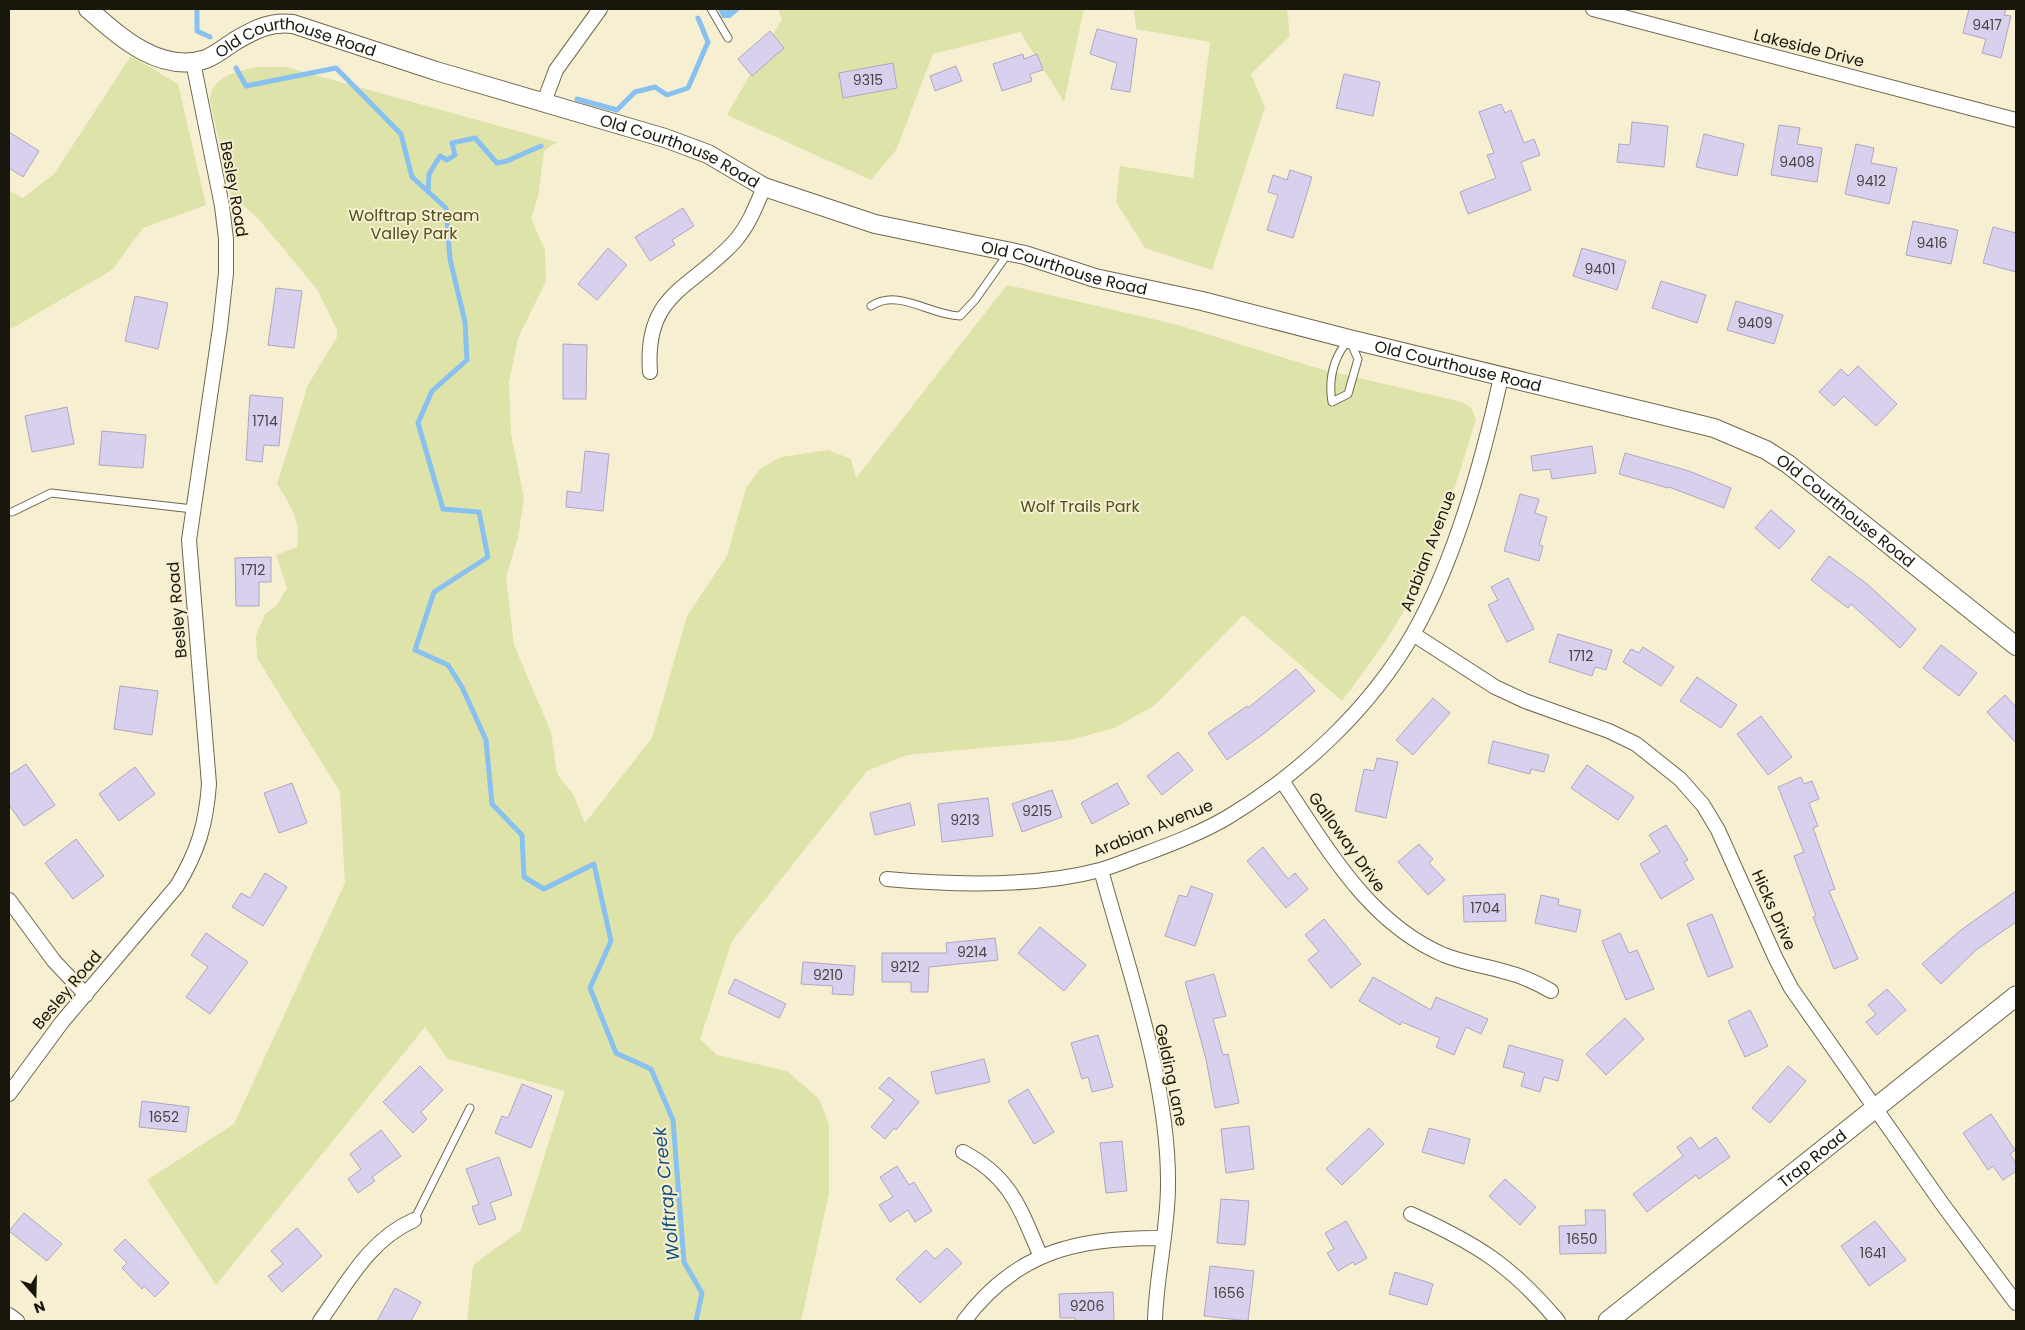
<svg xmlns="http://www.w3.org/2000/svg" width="2025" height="1330" viewBox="0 0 2025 1330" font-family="Poppins,sans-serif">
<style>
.green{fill:#dee3a9}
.water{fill:#88c0f0}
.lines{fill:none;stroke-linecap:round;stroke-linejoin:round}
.stream{stroke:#88c0f0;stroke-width:5}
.building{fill:#d9d0ed;stroke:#afa6c2}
.service-casing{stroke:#70684e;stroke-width:9}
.minor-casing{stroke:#70684e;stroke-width:16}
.tertiary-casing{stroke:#70684e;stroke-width:20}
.secondary-casing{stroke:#70684e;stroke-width:21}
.service{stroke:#fff;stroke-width:7}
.minor{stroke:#fff;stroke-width:14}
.tertiary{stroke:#fff;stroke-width:18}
.secondary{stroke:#fff;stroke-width:19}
.labels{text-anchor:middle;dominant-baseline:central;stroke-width:4;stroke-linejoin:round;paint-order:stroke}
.number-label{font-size:14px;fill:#494444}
.street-label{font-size:16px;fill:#19160b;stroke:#f7efd1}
.park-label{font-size:16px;fill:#4f521f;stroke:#f7efd1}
.water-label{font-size:18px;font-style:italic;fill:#11517e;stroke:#f7efd1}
</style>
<rect width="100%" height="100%" fill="#f7efd1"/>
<path class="green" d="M 778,9 L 1084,9 L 1064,102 L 1020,32 L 933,54 L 896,150 L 871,180 L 727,115 L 782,19 Z
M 1134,9 L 1287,9 L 1290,36 L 1251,74 L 1265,107 L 1212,270 L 1145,248 L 1116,202 L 1120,166 L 1193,178 L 1210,42 L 1136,29 Z
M 131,56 L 178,84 L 206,205 L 143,228 L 112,270 L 9,330 L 9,191 L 23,198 L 54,174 Z
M 257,67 L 286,67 L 557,142 L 544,151 L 538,197 L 531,218 L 545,250 L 546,281 L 518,338 L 509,382 L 511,434 L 524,498 L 518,537 L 506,577 L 514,645 L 551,732 L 557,774 L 573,794 L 585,823 L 652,738 L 687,616 L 727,556 L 746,488 L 761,468 L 781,457 L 828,450 L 851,459 L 856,478 L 1007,285 L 1178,325 L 1320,369 L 1462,402 L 1471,408 L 1476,419 C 1459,473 1444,528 1420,580 C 1400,624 1371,662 1342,701 L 1243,615 L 1155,705 L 1114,728 L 1070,740 L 907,755 L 867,771 L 732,941 L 700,1039 L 717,1055 L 787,1071 L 819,1099 L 829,1124 L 829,1194 L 801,1321 L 467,1321 L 473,1265 L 521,1230 L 565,1091 L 448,1059 L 425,1027 L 216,1285 L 147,1180 L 234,1124 L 345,883 L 340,792 L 257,658 L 256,636 L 265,614 L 277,605 L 287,588 L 276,555 L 297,547 C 301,520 291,506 277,484 L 308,385 L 337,337 L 337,330 L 317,289 L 257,217 L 231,195 L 210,100 C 212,75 237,72 257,67 Z"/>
<path class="water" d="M 718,9 L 741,9 L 730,18 L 722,18 Z"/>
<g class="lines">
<path class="stream" d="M 197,9 L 197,31 L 210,37
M 236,68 L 246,86 L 336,68 L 401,134 L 412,177 L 446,208 L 450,259 L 465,322 L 467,360 L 432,391 L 418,423 L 443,509 L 479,512 L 488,557 L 434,592 L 415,650 L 448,665 L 462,687 L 486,740 L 492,804 L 522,835 L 524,877 L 544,889 L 594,864 L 611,941 L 590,988 L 616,1053 L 651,1069 L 673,1120 L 684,1262 L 702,1293 L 696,1321
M 577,99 L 617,110 L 635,92 L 655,87 L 667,95 L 688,88 L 708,42 L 698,18
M 428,192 L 429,174 L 440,156 L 447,160 L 455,155 L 452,143 L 475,138 L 497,163 L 507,161 L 541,146"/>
</g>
<path class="building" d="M 1969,9 L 2006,9 L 2004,15 L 2011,16 L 2001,58 L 1982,53 L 1986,39 L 1963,33 Z
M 1097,29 L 1137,39 L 1130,92 L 1111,89 L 1117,63 L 1090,54 Z
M 770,31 L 784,48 L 752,76 L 738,59 Z
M 1023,54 L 1024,59 L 1037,54 L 1043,70 L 1030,74 L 1032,81 L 1002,91 L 993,64 Z
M 893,63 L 897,88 L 843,98 L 839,73 Z
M 956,66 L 962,81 L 935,91 L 930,76 Z
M 1344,74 L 1380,82 L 1373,116 L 1336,108 Z
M 1501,104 L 1505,113 L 1511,110 L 1524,143 L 1534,139 L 1540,155 L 1521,162 L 1531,190 L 1468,214 L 1460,192 L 1496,178 L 1487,155 L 1494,153 L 1479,112 Z
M 1632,122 L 1668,126 L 1664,167 L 1617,162 L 1619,144 L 1630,145 Z
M 1779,125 L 1800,128 L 1797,144 L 1822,148 L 1817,182 L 1771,175 Z
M 9,132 L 39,151 L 23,177 L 9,168 Z
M 1704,134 L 1744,144 L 1737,176 L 1696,167 Z
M 1856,144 L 1874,148 L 1871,163 L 1897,168 L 1889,204 L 1845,194 Z
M 1290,170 L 1312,177 L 1293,238 L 1267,230 L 1278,195 L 1268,192 L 1273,175 L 1287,180 Z
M 683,208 L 694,226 L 672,240 L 675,245 L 650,261 L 635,237 Z
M 1913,221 L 1958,230 L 1951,264 L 1906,255 Z
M 1993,227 L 2016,233 L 2016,272 L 1983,263 Z
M 608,248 L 627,265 L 597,300 L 578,284 Z
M 1582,248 L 1626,261 L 1617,290 L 1573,276 Z
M 1661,281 L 1706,295 L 1697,323 L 1652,308 Z
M 276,288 L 302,291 L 294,348 L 268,345 Z
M 135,296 L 168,303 L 158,349 L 125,341 Z
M 1736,301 L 1783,315 L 1774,344 L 1727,330 Z
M 563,344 L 587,345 L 586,399 L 563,399 Z
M 1858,366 L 1897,404 L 1876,426 L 1844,396 L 1834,406 L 1819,392 L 1841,369 L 1848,376 Z
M 250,395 L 283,398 L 279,446 L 264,445 L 262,462 L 246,460 Z
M 67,407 L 74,444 L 32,452 L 25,416 Z
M 102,431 L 146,435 L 143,468 L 99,465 Z
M 1592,446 L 1596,473 L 1552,479 L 1550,469 L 1533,471 L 1531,456 Z
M 585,451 L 609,454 L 603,511 L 566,507 L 567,491 L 581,493 Z
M 1625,453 L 1689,471 L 1731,488 L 1724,508 L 1669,487 L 1668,488 L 1619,474 Z
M 1520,494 L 1539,499 L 1535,513 L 1547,517 L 1539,545 L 1543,546 L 1539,561 L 1504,551 Z
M 1771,510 L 1795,531 L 1779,549 L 1755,528 Z
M 1829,556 L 1867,584 L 1916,629 L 1900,648 L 1851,604 L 1848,608 L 1811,580 Z
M 271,557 L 271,582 L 259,582 L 259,606 L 236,606 L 235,558 Z
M 1508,578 L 1534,629 L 1507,642 L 1488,605 L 1498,600 L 1491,587 Z
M 1558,634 L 1612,650 L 1606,670 L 1595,667 L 1592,676 L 1549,662 Z
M 1941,645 L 1977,673 L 1959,696 L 1923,668 Z
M 1643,647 L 1674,667 L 1661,686 L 1623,662 L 1631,649 L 1639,653 Z
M 1296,669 L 1315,691 L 1266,732 L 1227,760 L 1208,733 L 1247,706 L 1248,708 Z
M 1697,677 L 1737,705 L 1721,728 L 1680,701 Z
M 120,686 L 158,691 L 152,735 L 114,729 Z
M 2005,695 L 2016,707 L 2016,743 L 1987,712 Z
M 1433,698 L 1450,713 L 1413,755 L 1396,740 Z
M 1761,716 L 1792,757 L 1768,775 L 1737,734 Z
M 1493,741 L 1549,755 L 1544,772 L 1531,769 L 1530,774 L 1488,763 Z
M 1178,752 L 1193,770 L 1162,795 L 1147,776 Z
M 1377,758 L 1398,762 L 1386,818 L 1355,811 L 1364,769 L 1374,771 Z
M 26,764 L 55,805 L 24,826 L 9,805 L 9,775 Z
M 1587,765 L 1634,797 L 1618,820 L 1571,788 Z
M 135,767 L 155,794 L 119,821 L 99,794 Z
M 1801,777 L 1804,784 L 1812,781 L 1819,799 L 1809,803 L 1818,826 L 1813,828 L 1835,889 L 1829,891 L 1858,959 L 1834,969 L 1813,917 L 1816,916 L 1794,856 L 1804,852 L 1778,787 Z
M 292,783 L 307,823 L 279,833 L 264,793 Z
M 1117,783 L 1129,804 L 1092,824 L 1081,803 Z
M 1052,790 L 1062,817 L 1022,832 L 1012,804 Z
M 988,798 L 993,836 L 942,842 L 938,804 Z
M 910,803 L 915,825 L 875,835 L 870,813 Z
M 1666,825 L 1688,860 L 1684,862 L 1694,879 L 1661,899 L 1640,864 L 1660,852 L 1649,835 Z
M 76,839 L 104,876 L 73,899 L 45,863 Z
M 1419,844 L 1433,859 L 1429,863 L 1445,880 L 1428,895 L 1398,862 Z
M 1263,847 L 1288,879 L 1295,873 L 1308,889 L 1286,908 L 1247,861 Z
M 265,873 L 287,887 L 263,926 L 232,907 L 241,893 L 250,898 Z
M 1191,886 L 1213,894 L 1195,946 L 1165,936 L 1179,895 L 1187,897 Z
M 2016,891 L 2016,922 L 1976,950 L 1941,984 L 1922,964 L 1961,930 Z
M 1505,894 L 1506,921 L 1464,922 L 1463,896 Z
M 1541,895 L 1559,899 L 1558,905 L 1581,910 L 1576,932 L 1535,923 Z
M 1712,914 L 1733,967 L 1708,977 L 1687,924 Z
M 1324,919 L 1361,964 L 1331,988 L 1308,960 L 1319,951 L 1305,935 Z
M 1040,927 L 1086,965 L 1064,991 L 1018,953 Z
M 206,933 L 248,962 L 210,1014 L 186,997 L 208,967 L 191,955 Z
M 1620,933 L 1629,953 L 1637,950 L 1654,989 L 1626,1000 L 1602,941 Z
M 995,938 L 998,960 L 929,967 L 928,992 L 911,992 L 911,982 L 882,982 L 882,953 L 947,953 L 946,943 Z
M 803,962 L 855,966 L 853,995 L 832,994 L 833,986 L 801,984 Z
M 1214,974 L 1226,1016 L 1213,1019 L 1223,1055 L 1228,1054 L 1239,1103 L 1215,1108 L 1206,1059 L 1185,982 Z
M 1373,977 L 1431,1010 L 1436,997 L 1488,1019 L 1481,1034 L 1466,1027 L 1454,1055 L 1436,1047 L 1440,1038 L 1402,1022 L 1400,1025 L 1359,1001 Z
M 735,979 L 786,1004 L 779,1018 L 728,993 Z
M 1887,989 L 1906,1010 L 1877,1035 L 1866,1022 L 1876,1014 L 1868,1005 Z
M 1750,1010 L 1768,1046 L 1745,1057 L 1728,1021 Z
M 1625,1018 L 1644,1039 L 1606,1075 L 1586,1054 Z
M 1098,1035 L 1113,1087 L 1092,1092 L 1088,1077 L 1082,1079 L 1071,1043 Z
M 1509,1045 L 1563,1060 L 1558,1081 L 1544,1077 L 1540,1092 L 1521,1086 L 1525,1073 L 1503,1067 Z
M 984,1059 L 990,1082 L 936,1094 L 931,1072 Z
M 420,1066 L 443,1090 L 421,1112 L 427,1119 L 413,1133 L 383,1102 Z
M 1788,1066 L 1806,1081 L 1770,1123 L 1752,1108 Z
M 889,1077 L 919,1102 L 896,1130 L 894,1128 L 885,1139 L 871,1127 L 894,1100 L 879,1088 Z
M 522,1084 L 552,1096 L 531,1148 L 495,1133 L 502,1116 L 508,1118 Z
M 1028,1089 L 1054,1132 L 1034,1144 L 1008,1101 Z
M 142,1101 L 189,1107 L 186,1132 L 139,1127 Z
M 1991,1114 L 2015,1150 L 2010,1154 L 2016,1164 L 2016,1171 L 2003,1180 L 1993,1166 L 1988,1170 L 1963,1133 Z
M 1249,1126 L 1254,1169 L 1226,1173 L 1221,1129 Z
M 1369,1128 L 1384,1144 L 1342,1185 L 1326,1169 Z
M 1429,1128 L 1470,1139 L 1464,1164 L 1422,1152 Z
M 381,1130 L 401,1156 L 372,1177 L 375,1181 L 358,1193 L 348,1179 L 361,1169 L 350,1154 Z
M 1691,1137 L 1699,1149 L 1716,1137 L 1730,1157 L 1699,1179 L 1696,1175 L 1647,1212 L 1633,1194 L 1683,1156 L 1677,1147 Z
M 1122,1141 L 1127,1191 L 1106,1193 L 1100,1143 Z
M 499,1157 L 512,1195 L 490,1203 L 496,1219 L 479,1225 L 472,1207 L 479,1204 L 466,1169 Z
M 897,1166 L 909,1185 L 914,1182 L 932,1211 L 915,1222 L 908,1210 L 890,1222 L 879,1205 L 893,1197 L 880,1177 Z
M 1505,1179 L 1536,1207 L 1520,1225 L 1489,1196 Z
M 1221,1199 L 1249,1201 L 1245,1245 L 1217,1243 Z
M 1585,1210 L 1605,1210 L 1606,1253 L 1560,1254 L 1559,1226 L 1586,1225 Z
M 24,1213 L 62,1244 L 47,1261 L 9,1231 Z
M 1346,1221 L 1367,1258 L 1355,1265 L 1353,1262 L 1338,1271 L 1327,1253 L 1334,1249 L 1325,1233 Z
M 1875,1221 L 1906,1260 L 1869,1286 L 1841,1246 Z
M 297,1228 L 322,1256 L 282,1292 L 268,1276 L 283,1264 L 271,1251 Z
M 125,1239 L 169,1283 L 155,1297 L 144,1286 L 142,1289 L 122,1268 L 127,1263 L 114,1250 Z
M 947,1248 L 962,1263 L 920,1303 L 896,1279 L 926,1250 L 935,1259 Z
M 1210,1266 L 1254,1271 L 1248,1321 L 1204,1316 Z
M 1395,1272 L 1433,1284 L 1427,1305 L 1389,1294 Z
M 395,1288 L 421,1302 L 411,1321 L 377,1321 Z
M 1113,1292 L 1114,1321 L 1075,1321 L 1075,1318 L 1060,1318 L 1059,1294 Z"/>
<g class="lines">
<defs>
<path id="service" d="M 711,9 L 728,38
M 871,306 C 899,288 929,315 960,316 L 975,300 L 1009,252
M 1349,339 L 1358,359 L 1348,394 L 1332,402 C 1328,378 1333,358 1349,339 Z
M 12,512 L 51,493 L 193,509
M 414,1220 L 470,1108"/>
<path id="minor" d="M 1593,9 L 2016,120
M 544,102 L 556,70 L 600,9
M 650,372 C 644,292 692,289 735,241 C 749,225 756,206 764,187
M 1413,634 L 1495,687 L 1525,701 L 1609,731 L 1636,744 L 1680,779 L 1703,805 L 1718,830 L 1775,957 L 1791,988 L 1943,1205 L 2016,1303
M 1282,781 C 1327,847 1367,922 1444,955 C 1464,963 1486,966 1506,972 C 1523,976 1537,983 1551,991
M 1101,870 C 1128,969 1169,1082 1168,1185 C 1168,1231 1156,1276 1155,1321
M 887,879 C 953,885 1036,887 1100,870 C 1114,866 1128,860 1142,855 C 1171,844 1201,833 1228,817 C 1301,773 1370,709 1413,634 C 1455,561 1483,459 1501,377
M 9,900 L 54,961 L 86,995
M 9,1094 L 62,1022 L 177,886 C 198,851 206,825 209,784 L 189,540 L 220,328 L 226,273 L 226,239 L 222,206 L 193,62
M 963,1152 C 1012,1178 1020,1209 1041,1257
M 1411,1214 C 1477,1244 1511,1265 1558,1321
M 9,1315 L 17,1321
M 320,1321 C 348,1282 369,1240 414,1220
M 964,1321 C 1017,1250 1080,1237 1164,1238"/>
<g id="tertiary">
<path id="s1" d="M 88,9 C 120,37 160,74 206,59 C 216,55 226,47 235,41 C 254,30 270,21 293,24 L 436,71 L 665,138 L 708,154 L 764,187 L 875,224 L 1025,255 L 1095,278 L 1202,301 L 1349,339 L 1714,428 L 1766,450 L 1788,464 L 2016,646"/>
</g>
<g id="secondary">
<path id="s2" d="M 1608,1321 L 2016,996"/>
</g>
</defs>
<use href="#service" class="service-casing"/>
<use href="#minor" class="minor-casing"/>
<use href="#tertiary" class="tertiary-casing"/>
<use href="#secondary" class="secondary-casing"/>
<use href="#service" class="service"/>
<use href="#minor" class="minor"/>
<use href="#tertiary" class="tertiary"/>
<use href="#secondary" class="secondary"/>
</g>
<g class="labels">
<g class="number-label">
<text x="1987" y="25">9417</text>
<text x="868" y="80">9315</text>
<text x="1797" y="162">9408</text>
<text x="1871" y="181">9412</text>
<text x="1932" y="243">9416</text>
<text x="1600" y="269">9401</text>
<text x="1755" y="323">9409</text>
<text x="265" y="421">1714</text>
<text x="253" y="570">1712</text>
<text x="1581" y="656">1712</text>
<text x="1037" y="811">9215</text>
<text x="965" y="820">9213</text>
<text x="1485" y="908">1704</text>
<text x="972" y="952">9214</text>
<text x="905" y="967">9212</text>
<text x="828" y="975">9210</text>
<text x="164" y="1117">1652</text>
<text x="1582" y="1239">1650</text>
<text x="1873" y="1253">1641</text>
<text x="1229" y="1293">1656</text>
<text x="1087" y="1306">9206</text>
</g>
<g class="street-label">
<text transform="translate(1809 48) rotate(14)">Lakeside Drive</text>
<text stroke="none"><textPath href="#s1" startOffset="232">Old Courthouse Road</textPath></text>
<text stroke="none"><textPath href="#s1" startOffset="638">Old Courthouse Road</textPath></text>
<text transform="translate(234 189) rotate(80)">Besley Road</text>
<text stroke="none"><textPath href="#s1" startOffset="1042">Old Courthouse Road</textPath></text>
<text stroke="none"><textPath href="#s1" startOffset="1448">Old Courthouse Road</textPath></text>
<text stroke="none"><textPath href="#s1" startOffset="1868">Old Courthouse Road</textPath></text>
<text transform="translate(1428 551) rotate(-69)">Arabian Avenue</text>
<text transform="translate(177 610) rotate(-95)">Besley Road</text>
<text transform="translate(1153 828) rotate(-22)">Arabian Avenue</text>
<text transform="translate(1347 842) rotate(54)">Galloway Drive</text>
<text transform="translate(1774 910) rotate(66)">Hicks Drive</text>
<text transform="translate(67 990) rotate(-50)">Besley Road</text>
<text transform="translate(1171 1075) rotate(78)">Gelding Lane</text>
<text stroke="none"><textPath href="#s2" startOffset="261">Trap Road</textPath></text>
</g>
<g class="park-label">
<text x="414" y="215">Wolftrap Stream<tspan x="414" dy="18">Valley Park</tspan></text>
<text x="1080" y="506">Wolf Trails Park</text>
</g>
<g class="water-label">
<text transform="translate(666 1194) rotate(-96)">Wolftrap Creek</text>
</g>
</g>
<rect width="2025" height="1330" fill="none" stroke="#19160b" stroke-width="20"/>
<g transform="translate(35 1295) rotate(160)" stroke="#f7efd1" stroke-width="4" paint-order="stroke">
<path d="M0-4L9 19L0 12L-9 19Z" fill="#19160b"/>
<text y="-8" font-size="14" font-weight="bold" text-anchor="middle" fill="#19160b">N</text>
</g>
</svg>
